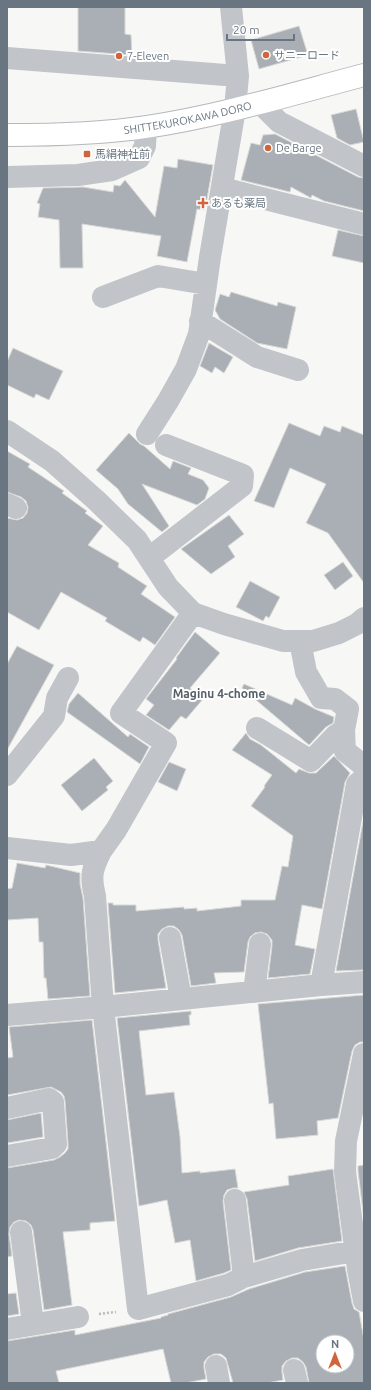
<svg xmlns="http://www.w3.org/2000/svg" width="371" height="1390" viewBox="0 0 371 1390" font-family="Ubuntu,'Noto Sans JP',sans-serif">
<style>
.building{fill:#a9afb4;stroke:#d9d9d7;fill-rule:evenodd}
.lines{fill:none;stroke-linecap:round;stroke-linejoin:round}
.major-casing{stroke:#b5b8bc;stroke-width:24}
.path{stroke:#bbbdc0;stroke-width:2.5;stroke-dasharray:2 2;stroke-linecap:butt}
.minor{stroke:#c1c4c8;stroke-width:22}
.major{stroke:#fff;stroke-width:22}
.poi-dot{fill:#d0653b;stroke:#fff;stroke-width:1.5}
.labels{text-anchor:middle;dominant-baseline:central;stroke-width:4;stroke-linejoin:round;paint-order:stroke}
.poi-label{font-size:11px;fill:#697682;stroke:#fff;text-anchor:start}
.street-label{font-size:11px;fill:#697682;stroke:#fff}
.neighbourhood-label{font-size:12px;font-weight:bold;fill:#566068;stroke:#fff}
</style>
<rect width="100%" height="100%" fill="#f7f7f5"/>
<path class="building" d="M 78,7 L 125,7 L 125,34 L 131,35 L 132,55 L 78,51 Z
M 299,26 L 308,55 L 259,69 L 251,40 Z
M 356,109 L 364,142 L 350,145 L 337,138 L 331,115 Z
M 275,134 L 358,177 L 364,178 L 364,211 L 324,201 L 312,195 L 311,198 L 291,187 L 290,192 L 241,180 L 251,143 L 260,145 L 263,135 Z
M 178,159 L 213,165 L 205,210 L 197,209 L 187,262 L 157,256 L 161,236 L 82,224 L 83,268 L 60,268 L 59,220 L 38,217 L 40,204 L 37,203 L 43,188 L 83,187 L 113,192 L 114,185 L 120,186 L 125,180 L 155,217 L 164,166 L 177,168 Z
M 338,230 L 364,236 L 364,263 L 332,256 Z
M 231,292 L 277,306 L 278,302 L 296,307 L 287,349 L 257,343 L 220,319 L 215,310 L 220,294 L 229,297 Z
M 209,343 L 233,357 L 224,373 L 215,367 L 212,373 L 200,366 Z
M 13,348 L 63,371 L 49,400 L 36,394 L 34,398 L 7,385 L 7,362 Z
M 289,423 L 320,436 L 324,426 L 340,432 L 342,426 L 364,435 L 364,583 L 328,533 L 306,523 L 326,484 L 290,468 L 274,508 L 254,501 Z
M 129,433 L 140,444 L 144,446 L 170,469 L 173,461 L 191,468 L 188,474 L 203,480 L 209,488 L 205,499 L 197,505 L 142,484 L 169,526 L 162,532 L 128,504 L 118,489 L 96,470 Z
M 7,451 L 30,464 L 28,467 L 64,491 L 62,493 L 87,511 L 85,513 L 103,526 L 88,545 L 119,563 L 118,567 L 147,586 L 141,594 L 175,617 L 155,645 L 143,637 L 140,642 L 105,621 L 107,618 L 61,592 L 39,630 L 7,612 L 7,518 L 17,520 L 23,518 L 27,513 L 28,507 L 26,501 L 21,497 L 7,492 Z
M 229,515 L 244,534 L 228,546 L 235,557 L 211,574 L 181,549 Z
M 343,562 L 353,576 L 335,590 L 324,575 Z
M 250,581 L 280,597 L 269,618 L 266,616 L 263,621 L 236,607 Z
M 195,632 L 220,653 L 190,688 L 203,699 L 186,719 L 181,716 L 169,730 L 146,715 L 154,705 L 146,699 L 177,659 L 176,658 Z
M 17,646 L 54,665 L 7,750 L 7,664 Z
M 244,684 L 292,705 L 295,698 L 315,709 L 334,717 L 333,723 L 326,727 L 309,745 L 242,688 Z
M 78,693 L 128,737 L 130,734 L 149,747 L 140,764 L 67,712 L 69,704 Z
M 246,733 L 250,739 L 261,745 L 296,773 L 299,769 L 309,773 L 316,773 L 334,756 L 350,773 L 345,782 L 322,909 L 302,905 L 295,945 L 315,949 L 310,974 L 268,978 L 272,946 L 272,940 L 267,934 L 261,932 L 255,933 L 250,937 L 248,942 L 244,972 L 214,973 L 216,983 L 191,986 L 182,935 L 179,930 L 174,926 L 168,926 L 162,929 L 158,934 L 158,940 L 166,988 L 115,993 L 108,903 L 113,903 L 113,905 L 136,905 L 136,911 L 184,907 L 184,909 L 197,908 L 197,911 L 241,906 L 241,900 L 275,900 L 282,866 L 288,867 L 293,836 L 251,806 L 265,787 L 264,786 L 272,775 L 232,750 Z
M 94,758 L 113,781 L 106,787 L 108,790 L 82,811 L 61,785 Z
M 169,762 L 186,769 L 177,791 L 158,782 Z
M 364,816 L 364,970 L 336,971 Z
M 17,863 L 45,868 L 46,865 L 80,873 L 80,884 L 83,898 L 90,996 L 48,999 L 46,978 L 44,978 L 43,942 L 39,942 L 38,918 L 7,920 L 7,889 L 12,888 Z
M 364,995 L 364,1042 L 360,1042 L 355,1045 L 352,1051 L 338,1118 L 317,1121 L 318,1135 L 276,1139 L 273,1103 L 269,1104 L 258,1004 Z
M 191,1011 L 191,1015 L 189,1015 L 190,1025 L 139,1031 L 146,1095 L 174,1092 L 180,1137 L 182,1173 L 200,1171 L 200,1173 L 235,1169 L 238,1188 L 233,1188 L 227,1190 L 224,1195 L 223,1201 L 231,1270 L 224,1273 L 196,1281 L 190,1240 L 175,1243 L 167,1200 L 139,1206 L 117,1018 Z
M 92,1020 L 115,1221 L 90,1223 L 90,1230 L 63,1232 L 72,1305 L 44,1310 L 33,1230 L 31,1225 L 26,1221 L 19,1220 L 14,1222 L 10,1227 L 9,1234 L 12,1256 L 7,1257 L 7,1168 L 54,1160 L 60,1157 L 65,1153 L 68,1149 L 68,1143 L 65,1101 L 64,1096 L 61,1092 L 51,1087 L 7,1095 L 7,1058 L 13,1057 L 9,1027 Z
M 41,1113 L 43,1137 L 7,1143 L 7,1120 Z
M 364,1165 L 364,1220 L 358,1171 L 358,1166 Z
M 333,1169 L 342,1241 L 298,1248 L 255,1261 L 247,1199 L 244,1192 L 289,1185 L 288,1176 Z
M 345,1266 L 352,1303 L 354,1309 L 359,1312 L 364,1340 L 364,1383 L 309,1383 L 306,1367 L 303,1362 L 298,1358 L 292,1358 L 286,1361 L 282,1366 L 282,1372 L 283,1380 L 267,1383 L 233,1383 L 226,1358 L 221,1354 L 214,1354 L 208,1357 L 204,1362 L 204,1368 L 206,1379 L 185,1383 L 171,1383 L 163,1349 L 56,1371 L 59,1383 L 7,1383 L 7,1341 L 75,1330 L 75,1335 L 161,1318 L 161,1317 L 168,1315 L 168,1314 L 231,1297 L 249,1289 L 305,1272 ZM 323,1342 L 347,1342 L 347,1366 L 323,1366 Z
M 16,1293 L 19,1314 L 7,1316 L 7,1294 Z"/>
<g class="lines">
<defs>
<g id="major">
<path id="s1" d="M 7,135 C 53,135 100,134 146,127 C 220,116 292,94 364,75"/>
</g>
</defs>
<use href="#major" class="major-casing"/>
<path class="path" d="M 99,1314 L 116,1312"/>
<path class="minor" d="M 7,58 L 238,76
M 260,103 L 279,122 L 364,166
M 7,177 L 78,175 L 112,170 L 139,158 L 145,146 L 146,127
M 222,188 L 364,224
M 103,297 L 158,276 L 206,284
M 200,321 L 257,357 L 298,370
M 7,431 L 52,461 L 97,501 L 137,540 L 168,587 L 193,613 L 224,624 L 283,641 L 313,641 L 339,633 L 357,624 L 364,618
M 147,434 L 168,401 L 186,369 L 199,334 L 210,257 L 235,109 L 238,76 L 231,7
M 7,504 L 16,508
M 149,558 L 242,486 L 243,475 L 166,445
M 257,728 L 311,761 L 335,736 L 344,730 L 348,709 L 335,699 L 321,698 L 306,672 L 300,641
M 344,730 L 345,751 L 364,766
M 7,775 L 54,716 L 57,698 L 68,678
M 7,848 L 71,855 L 101,851 L 116,830 L 166,743 L 121,713 L 193,613
M 101,851 C 92,869 90,876 95,896 L 103,1007 L 138,1309 L 228,1285 L 244,1277 L 302,1260 L 356,1251
M 170,938 L 181,999
M 321,985 L 357,784 L 364,778
M 254,992 L 260,944
M 7,1015 L 103,1007 L 321,985 L 364,982
M 364,1054 L 346,1141 L 345,1172 L 358,1269 L 364,1301
M 7,1108 L 49,1099 L 53,1102 L 56,1144 L 52,1148 L 7,1156
M 235,1200 L 244,1277
M 21,1232 L 33,1324
M 7,1329 L 78,1317
M 216,1366 L 219,1383
M 294,1370 L 297,1383"/>
<use href="#major" class="major"/>
</g>
<g class="poi-dot">
<circle cx="266" cy="55" r="4"/>
<circle cx="119" cy="56" r="4"/>
<circle cx="268" cy="148" r="4"/>
<rect x="83" y="150" width="8" height="8" rx="2"/>
<path d="M201 197h4v4h4v4h-4v4h-4v-4h-4v-4h4z"/>
</g>
<g class="labels">
<g class="poi-label">
<text x="274" y="55">サニーロード</text>
<text x="127" y="56">7-Eleven</text>
<text x="276" y="148">De Barge</text>
<text x="95" y="154">馬絹神社前</text>
<text x="211" y="203">あるも薬局</text>
</g>
<g class="street-label">
<text stroke="none"><textPath href="#s1" startOffset="182">SHITTEKUROKAWA DORO</textPath></text>
</g>
<g class="neighbourhood-label">
<text x="219" y="693">Maginu 4-chome</text>
</g>
</g>
<rect width="371" height="1390" fill="none" stroke="#697682" stroke-width="16"/>
<g transform="translate(335 1354)"><circle r="19" fill="#ffffff" stroke="#c3c8cd"/>
<path d="M0-3L7 15L0 10L-7 15Z" fill="#d0653b"/>
<text y="-6" font-size="11" font-weight="bold" text-anchor="middle" fill="#697682">N</text>
</g>
<path d="M227 34v6h67v-6" fill="none" stroke="#697682" stroke-width="2"/>
<text x="233" y="34" font-size="12" fill="#697682" stroke="#ffffff" stroke-width="3" paint-order="stroke">20 m</text>
</svg>
